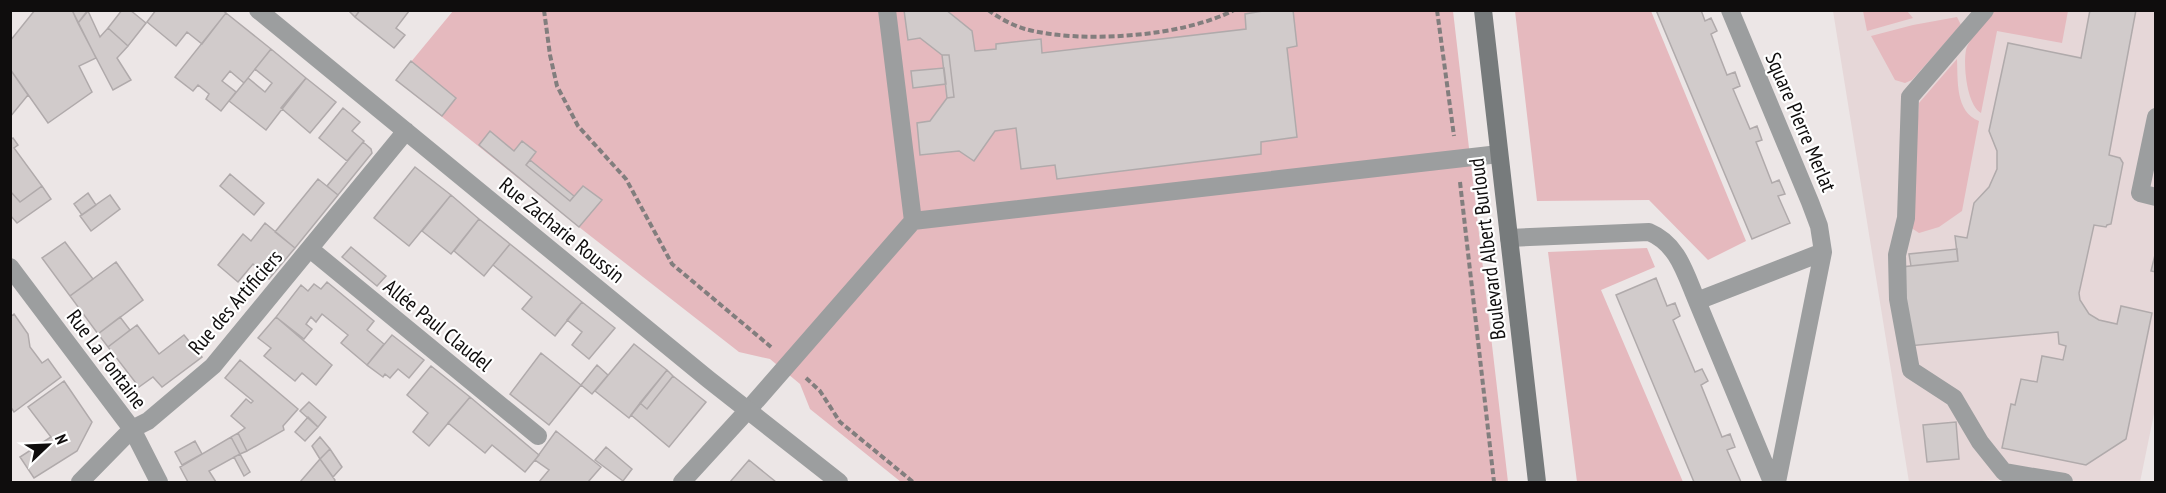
<svg xmlns="http://www.w3.org/2000/svg" width="2166" height="493" viewBox="0 0 2166 493" font-family="'PT Sans Narrow',sans-serif">
<style>
.built{fill:#e6d7d8}
.green{fill:#e5b9be}
.building{fill:#d1cbcb;stroke:#b0aaab;stroke-width:1.5}
.lines{fill:none;stroke-linecap:round;stroke-linejoin:round}
.path{stroke:#827e7e;stroke-width:4;stroke-dasharray:6 3;stroke-linecap:butt}
.lane{stroke:#9c9e9f;stroke-width:18}
.street{stroke:#9c9e9f;stroke-width:18}
.secondary{stroke:#777b7c;stroke-width:18}
.labels{text-anchor:middle;dominant-baseline:central;stroke-width:4.5;stroke-linejoin:round;paint-order:stroke}
.street-label{font-size:21px;fill:#0f0d0d;stroke:#fff}
</style>
<rect width="100%" height="100%" fill="#ece6e6"/>
<path class="built" d="M 1833,11 L 2155,11 L 2156,404 L 2140,482 L 2023,482 L 2004,480 L 1958,482 L 1909,482 Z"/>
<path class="green" d="M 453,11 L 1453,11 L 1508,482 L 901,482 L 810,409 L 800,384 L 770,359 L 739,352 L 579,227 L 396,80 Z
M 1515,11 L 1651,11 L 1746,241 L 1708,260 L 1649,200 L 1537,201 Z
M 1863,11 L 1907,11 L 1913,18 L 1867,31 Z
M 1992,11 L 2068,11 L 2062,43 L 1997,31 L 1981,113 C 1967,105 1963,66 1966,50 C 1968,41 1986,20 1992,11 Z
M 1957,17 L 1961,25 L 1912,80 L 1905,83 L 1895,80 L 1871,36 L 1913,25 Z
M 1957,59 C 1958,80 1955,112 1979,121 L 1962,211 L 1939,227 L 1919,233 L 1910,227 L 1919,103 Z
M 1647,248 L 1655,267 L 1601,290 L 1683,482 L 1577,482 L 1548,252 Z"/>
<path class="building" d="M 35,10 L 72,10 L 96,58 L 79,66 L 92,92 L 48,123 L 10,69 L 10,41 Z
M 72,10 L 88,10 L 78,23 Z
M 122,10 L 130,10 L 146,23 L 128,46 L 108,28 Z
M 156,10 L 222,10 L 226,13 L 202,44 L 187,32 L 176,46 L 147,22 Z
M 348,10 L 360,10 L 355,17 Z
M 360,10 L 408,10 L 409,11 L 396,28 L 405,35 L 394,48 L 355,17 Z
M 904,10 L 946,10 L 972,31 L 975,51 L 996,49 L 996,44 L 1041,39 L 1042,53 L 1246,29 L 1245,14 L 1269,10 L 1293,10 L 1297,46 L 1287,48 L 1297,137 L 1261,142 L 1261,154 L 1057,179 L 1055,165 L 1021,169 L 1016,128 L 995,131 L 974,161 L 959,151 L 920,155 L 917,123 L 930,121 L 947,98 L 954,97 L 949,55 L 942,55 L 920,38 L 908,40 Z
M 1656,10 L 1701,10 L 1705,21 L 1711,18 L 1717,31 L 1711,34 L 1727,75 L 1735,72 L 1740,86 L 1733,89 L 1750,129 L 1757,126 L 1762,140 L 1756,142 L 1772,183 L 1779,180 L 1785,194 L 1778,196 L 1790,223 L 1752,239 Z
M 2090,10 L 2136,10 L 2109,155 L 2120,158 L 2123,163 L 2111,224 L 2107,225 L 2106,227 L 2094,225 L 2079,293 L 2080,300 L 2089,314 L 2099,320 L 2117,324 L 2121,306 L 2152,313 L 2126,439 L 2086,465 L 2002,448 L 2011,404 L 2015,405 L 2021,379 L 2037,382 L 2042,356 L 2063,360 L 2066,346 L 2059,344 L 2058,332 L 1908,346 L 1901,267 L 1958,261 L 1955,236 L 1967,238 L 1974,203 L 1989,187 L 1997,169 L 1997,151 L 1989,131 L 2008,43 L 2081,58 Z
M 88,11 L 100,37 L 108,28 L 128,46 L 117,58 L 131,80 L 113,90 L 78,23 Z
M 226,13 L 271,49 L 244,83 L 230,71 L 222,81 L 236,92 L 221,111 L 206,99 L 209,94 L 198,85 L 193,91 L 175,77 Z
M 271,49 L 306,78 L 266,130 L 229,101 L 248,78 L 265,92 L 272,83 L 255,69 Z
M 942,55 L 949,55 L 954,97 L 947,98 Z
M 411,61 L 456,98 L 442,116 L 396,80 Z
M 944,68 L 946,84 L 913,88 L 911,71 Z
M 10,69 L 28,95 L 10,117 Z
M 306,78 L 336,102 L 310,133 L 281,108 Z
M 343,108 L 360,122 L 352,131 L 364,141 L 347,161 L 319,138 Z
M 490,131 L 514,151 L 522,141 L 536,152 L 526,165 L 570,201 L 583,186 L 602,200 L 579,227 L 479,145 Z
M 13,138 L 18,145 L 14,148 L 42,186 L 20,202 L 10,191 L 10,140 Z
M 363,142 L 371,149 L 372,153 L 338,195 L 327,186 Z
M 530,160 L 574,196 L 570,201 L 526,165 Z
M 415,167 L 451,195 L 409,246 L 374,218 Z
M 230,174 L 264,203 L 254,215 L 220,186 Z
M 318,179 L 338,195 L 295,248 L 275,232 Z
M 42,186 L 51,199 L 17,223 L 10,215 L 10,191 L 20,202 Z
M 88,193 L 96,205 L 82,215 L 74,204 Z
M 110,195 L 120,209 L 91,231 L 80,216 Z
M 451,195 L 479,219 L 451,254 L 422,231 Z
M 479,219 L 510,244 L 484,276 L 454,251 Z
M 265,223 L 295,248 L 269,279 L 253,264 L 238,282 L 218,265 L 243,234 L 251,241 Z
M 65,242 L 93,279 L 70,296 L 42,258 Z
M 510,244 L 582,302 L 555,336 L 522,309 L 532,297 L 493,265 Z
M 351,247 L 386,276 L 377,286 L 342,257 Z
M 1957,249 L 1958,261 L 1911,266 L 1909,254 Z
M 2156,251 L 2156,272 L 2151,271 Z
M 116,262 L 143,300 L 98,334 L 70,296 Z
M 1656,278 L 1667,306 L 1675,303 L 1680,316 L 1673,320 L 1695,372 L 1702,369 L 1708,381 L 1701,385 L 1722,437 L 1730,434 L 1735,447 L 1727,450 L 1741,482 L 1694,482 L 1616,295 Z
M 327,282 L 374,321 L 367,330 L 384,344 L 367,365 L 341,343 L 348,335 L 322,314 L 316,322 L 311,317 L 306,324 L 312,329 L 304,339 L 276,317 L 301,285 L 308,291 L 314,284 L 321,289 Z
M 582,302 L 615,328 L 589,359 L 572,345 L 582,332 L 567,320 Z
M 14,314 L 28,334 L 30,347 L 42,363 L 48,359 L 61,377 L 14,412 L 10,406 L 10,317 Z
M 120,317 L 130,330 L 108,347 L 98,334 Z
M 276,317 L 332,365 L 316,385 L 302,373 L 295,381 L 264,356 L 271,348 L 258,338 Z
M 137,325 L 159,354 L 184,335 L 202,357 L 162,387 L 153,377 L 139,387 L 108,347 Z
M 392,335 L 424,360 L 409,378 L 398,369 L 390,378 L 385,374 L 383,377 L 367,365 Z
M 634,344 L 667,370 L 629,418 L 595,391 Z
M 541,353 L 581,385 L 549,425 L 510,394 Z
M 240,360 L 298,409 L 283,426 L 284,430 L 247,451 L 238,433 L 245,428 L 231,416 L 246,399 L 251,403 L 253,401 L 225,378 Z
M 597,365 L 608,375 L 592,394 L 581,385 Z
M 431,366 L 470,397 L 429,446 L 413,432 L 428,413 L 407,395 Z
M 667,370 L 673,376 L 647,409 L 640,403 Z
M 673,376 L 706,402 L 669,447 L 631,415 L 640,403 L 647,409 Z
M 64,381 L 92,422 L 77,451 L 34,478 L 20,457 L 51,437 L 28,407 Z
M 470,397 L 539,455 L 525,472 L 492,445 L 485,453 L 448,423 Z
M 309,402 L 326,417 L 318,427 L 300,411 Z
M 308,417 L 318,427 L 305,441 L 295,432 Z
M 1956,422 L 1959,459 L 1927,462 L 1923,425 Z
M 556,431 L 601,467 L 588,482 L 539,482 L 549,470 L 535,460 Z
M 238,433 L 247,451 L 240,454 L 231,437 Z
M 231,437 L 240,454 L 209,471 L 216,482 L 188,482 L 180,467 Z
M 320,437 L 330,449 L 320,459 L 312,446 Z
M 195,441 L 202,454 L 182,465 L 175,452 Z
M 606,447 L 632,469 L 623,481 L 595,460 Z
M 330,449 L 342,467 L 333,477 L 320,459 Z
M 240,454 L 250,472 L 244,476 L 234,457 Z
M 320,459 L 335,480 L 334,482 L 300,482 Z
M 749,460 L 776,482 L 730,482 Z"/>
<g class="lines">
<path class="path" d="M 544,10 L 550,55 L 557,86 L 578,126 L 626,179 L 672,264 L 771,347
M 988,10 C 999,18 1012,25 1025,29 C 1080,44 1183,37 1234,10
M 1437,10 L 1454,136
M 1460,182 L 1494,482
M 806,378 L 820,391 L 840,422 L 913,482"/>
<path class="lane" d="M 887,10 L 913,221
M 1985,10 L 1910,97 L 1906,218 L 1897,255 L 1898,299 L 1911,370 L 1954,398 L 1980,442 L 2004,472 L 2064,482
M 2156,117 L 2140,193 L 2156,197
M 748,410 L 913,221 L 1499,154"/>
<path class="street" d="M 258,10 L 708,379 L 839,482
M 1509,238 L 1649,232 C 1678,244 1685,273 1697,301 L 1823,252 L 1819,226 L 1810,202 L 1730,10
M 310,249 L 538,436
M 10,267 L 132,429 L 159,482
M 1697,301 L 1772,482
M 80,482 L 132,429 L 148,421 L 213,366 L 406,131
M 682,482 L 748,410
M 1777,482 L 1823,252"/>
<path class="secondary" d="M 1483,10 L 1537,482"/>
</g>
<g class="labels">
<g class="street-label">
<text transform="translate(1801 122) rotate(67)">Square Pierre Merlat</text>
<text transform="translate(562 230) rotate(39)">Rue Zacharie Roussin</text>
<text transform="translate(1487 249) rotate(-97)">Boulevard Albert Burloud</text>
<text transform="translate(235 302) rotate(-49)">Rue des Artificiers</text>
<text transform="translate(438 325) rotate(39)">Allée Paul Claudel</text>
<text transform="translate(107 359) rotate(53)">Rue La Fontaine</text>
</g>
</g>
<rect width="2166" height="493" fill="none" stroke="#0f0d0d" stroke-width="24"/>
<g transform="translate(48 445) rotate(67)" stroke="#ffffff" stroke-width="4.5" paint-order="stroke">
<path d="M0-4.5L10 22L0 15L-10 22Z" fill="#0f0d0d"/>
<text y="-9" font-size="16" font-weight="bold" text-anchor="middle" fill="#0f0d0d">N</text>
</g>
</svg>
